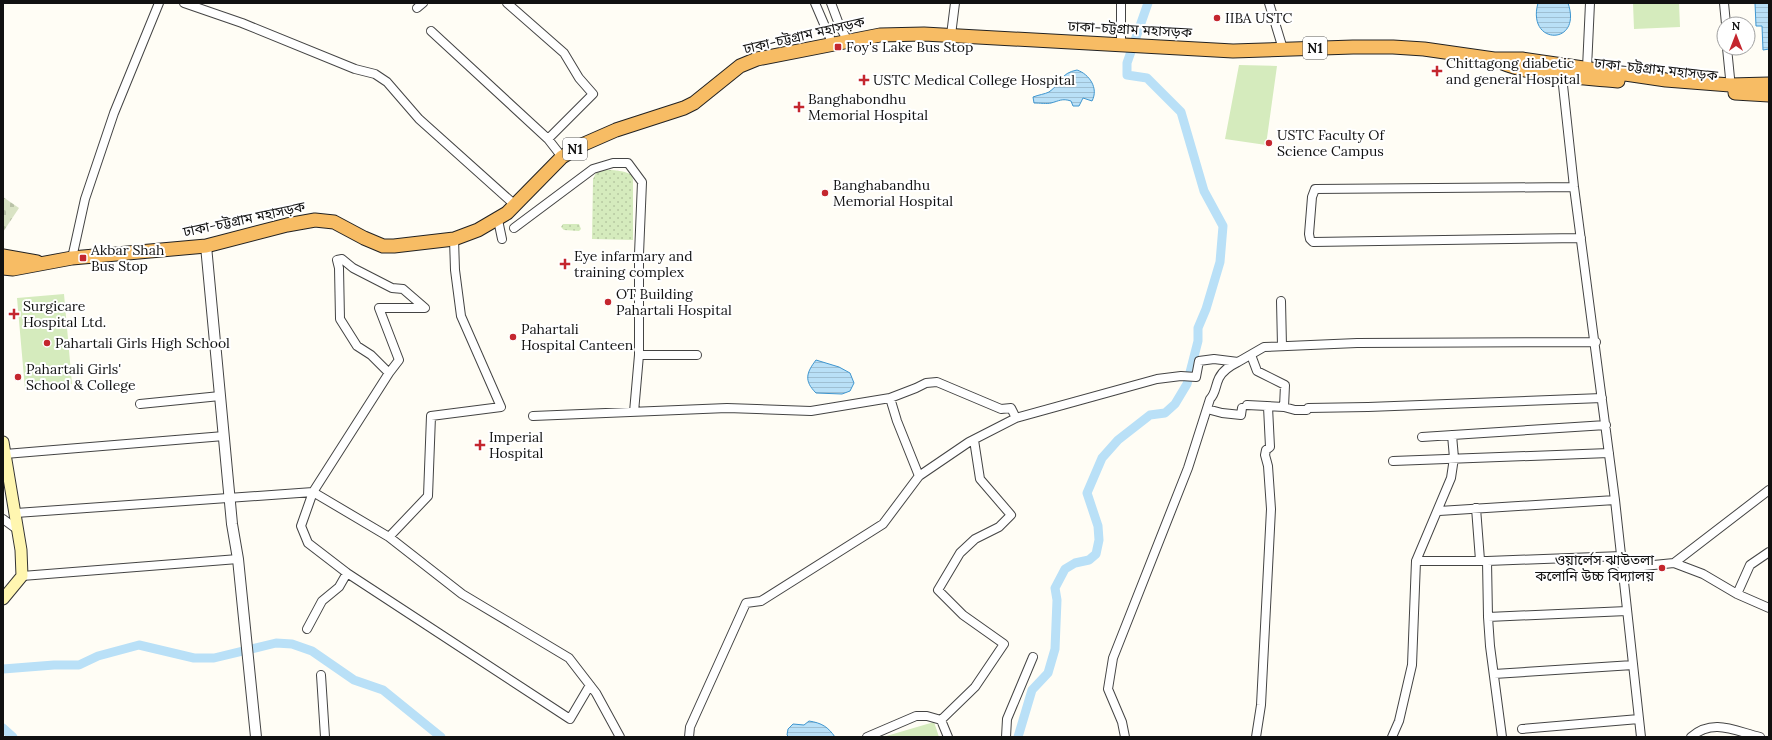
<svg xmlns="http://www.w3.org/2000/svg" width="1772" height="740" viewBox="0 0 1772 740" font-family="Lora,'Noto Sans Bengali',serif">
<style>
.grass{fill:#d5ebbd}
.cemetery{fill:url(#cemetery-stones)}
.garden{fill:url(#garden-dots)}
.water{fill:url(#water-rules);stroke:#3f96cf}
.lines{fill:none;stroke-linecap:round;stroke-linejoin:round}
.canal{stroke:#b9e0f7;stroke-width:9}
.minor-casing{stroke:#444;stroke-width:10}
.tertiary-casing{stroke:#444;stroke-width:12}
.secondary-casing{stroke:#333;stroke-width:13}
.trunk-casing{stroke:#222;stroke-width:15}
.minor{stroke:#fff;stroke-width:8}
.tertiary{stroke:#fff;stroke-width:10}
.secondary{stroke:#fff6b0;stroke-width:11}
.trunk{stroke:#f7bc64;stroke-width:13}
.poi-dot{fill:#c4262e;stroke:#fff;stroke-width:1.5}
.labels{text-anchor:middle;dominant-baseline:central;stroke-width:4;stroke-linejoin:round;paint-order:stroke}
.shield{fill:#fff;stroke:#585858;stroke-width:1}
.shield-label{font-size:13px;font-weight:bold;fill:#111}
.poi-label{font-size:14px;fill:#111;stroke:#fff;text-anchor:start}
.street-label{font-size:14px;fill:#111;stroke:#fff}
</style>
<defs>
<pattern id="cemetery-stones" width="16" height="16" patternUnits="userSpaceOnUse"><rect width="16" height="16" fill="#d9e3c4"/><path d="M2 7V4a2 2 0 0 1 4 0v3zM10 15v-3a2 2 0 0 1 4 0v3z" fill="#b9c2a7"/></pattern>
<pattern id="garden-dots" width="8" height="8" patternUnits="userSpaceOnUse"><rect width="8" height="8" fill="#d5ebbd"/><path d="M2 2h.1M6 6h.1" fill="none" stroke="#b6c8a1" stroke-width="1.8" stroke-linecap="round"/></pattern>
<pattern id="water-rules" width="6" height="5" patternUnits="userSpaceOnUse"><rect width="6" height="5" fill="#b9e0f7"/><path d="M0 2.5h6" fill="none" stroke="#9ebfd3"/></pattern>
</defs>
<rect width="100%" height="100%" fill="#fffdf5"/>
<path class="grass" d="M 1633,3 L 1679,3 L 1680,27 L 1634,29 Z
M 1239,65 L 1277,66 L 1266,145 L 1225,139 Z
M 64,294 L 72,384 L 25,389 L 17,298 Z
M 934,722 L 939,737 L 883,737 Z"/>
<path class="cemetery" d="M 3,197 L 19,208 L 3,232 Z"/>
<path class="garden" d="M 604,170 C 614,170 622,170 632,175 L 633,180 L 633,240 L 592,239 L 593,179 L 596,173 Z
M 563,224 L 579,224 L 581,229 L 579,231 L 564,230 L 561,227 Z"/>
<path class="water" d="M 1538,3 L 1568,3 C 1583,46 1526,46 1538,3 Z
M 1755,3 L 1769,3 L 1769,49 L 1763,50 L 1762,26 L 1756,26 Z
M 1077,70 C 1089,74 1099,88 1092,101 L 1083,98 L 1079,106 L 1073,106 L 1071,101 C 1062,98 1059,101 1051,103 C 1048,104 1039,103 1034,103 L 1033,97 C 1038,95 1045,94 1049,92 C 1061,84 1060,73 1077,70 Z
M 816,360 L 839,367 L 850,373 L 854,383 L 850,391 L 842,394 L 816,393 C 804,381 806,373 816,360 Z
M 809,721 C 822,723 828,727 835,737 L 789,737 L 787,735 L 788,729 L 793,724 L 804,725 Z"/>
<g class="lines">
<path class="canal" d="M 3,669 L 54,665 L 79,665 L 98,656 L 139,645 L 194,658 L 214,658 L 276,643 L 292,644 L 312,651 L 354,680 L 383,690 L 441,737
M 3,728 L 13,737
M 1018,737 L 1032,690 L 1048,673 L 1055,649 L 1057,600 L 1055,588 L 1065,569 L 1075,563 L 1089,560 L 1096,554 L 1099,540 L 1098,526 L 1087,493 L 1102,458 L 1118,440 L 1150,415 L 1165,413 L 1175,404 L 1187,384 L 1198,341 L 1198,328 L 1206,309 L 1220,262 L 1223,226 L 1204,191 L 1181,112 L 1147,78 L 1127,75 L 1127,63 L 1148,3"/>
<defs>
<path id="minor" d="M 184,3 L 242,23 L 355,69 L 375,74 L 387,82 L 419,119 L 515,205
M 507,3 L 564,53 L 579,78 L 593,94 L 548,139
M 815,3 L 833,45
M 831,3 L 840,27 L 848,41
M 1269,3 L 1283,49
M 1724,3 L 1726,24
M 417,8 L 423,3
M 431,31 L 548,139 L 562,157
M 951,35 L 955,3
M 1121,45 L 1121,3
M 1727,48 L 1731,88
M 1587,68 L 1590,3
M 1562,76 L 1574,187 L 1615,500 L 1641,737
M 1574,187 L 1315,189 L 1312,197 L 1309,234 L 1310,239 L 1313,242 L 1581,238
M 498,220 L 502,239
M 514,228 L 593,169 L 613,163 L 628,163 L 642,182 L 639,254 L 639,355 L 697,355
M 72,258 L 85,199 L 114,113 L 159,3
M 1281,301 L 1282,346
M 1251,355 L 1257,371 L 1285,385 L 1284,407 L 1295,410 L 1307,410 L 1308,408 L 1368,407 L 1602,398
M 389,373 L 371,355 L 357,346 L 340,319 L 339,268 L 337,260 L 342,259 L 353,268 L 392,288 L 403,289 L 425,308 L 379,308 L 399,360 L 389,373 L 313,492 L 301,526 L 308,543 L 347,573 L 570,719 L 590,685
M 890,398 L 897,421 L 919,476
M 140,404 L 220,396
M 1247,405 L 1284,407
M 1207,409 L 1222,413 L 1241,415 L 1242,408
M 634,412 L 639,355
M 533,416 L 727,408 L 811,411 L 890,398 L 916,388 L 926,383 L 937,382 L 1001,409 L 1011,408 L 1016,418 L 1157,379 L 1181,376 L 1196,377 L 1199,361 L 1214,359 L 1238,362 L 1264,347 L 1357,343 L 1596,342
M 1422,437 L 1606,425
M 5,454 L 224,436
M 1393,461 L 1609,453
M 1476,508 L 1480,560
M 1439,511 L 1615,500
M 16,513 L 313,492 L 389,537 L 462,594 L 569,658 L 596,693 L 620,737
M 3,519 L 18,530
M 389,537 L 428,496 L 431,416 L 501,407 L 461,316 L 455,270 L 454,239
M 1416,561 L 1487,561 L 1622,556
M 1487,561 L 1488,617 L 1490,646 L 1502,737
M 1674,563 L 1769,490
M 1623,568 L 1674,563 L 1703,574 L 1737,594 L 1769,608
M 22,576 L 238,559
M 1737,594 L 1750,565 L 1769,552
M 1488,617 L 1627,611
M 307,629 L 322,601 L 339,587 L 347,573
M 1494,674 L 1633,665
M 321,675 L 325,737
M 941,720 L 975,687 L 1004,644 L 963,615 L 938,590 L 960,553 L 975,539 L 999,527 L 1011,515 L 980,479 L 974,440
M 1522,729 L 1639,719
M 689,737 L 690,727 L 746,603 L 761,601 L 883,524 L 919,476 L 969,442 L 1016,418
M 867,737 L 916,716 L 927,716 L 941,720 L 948,737
M 1006,737 L 1007,719 L 1033,657
M 1125,737 L 1122,722 L 1108,689 L 1113,658 L 1188,468 L 1210,399 C 1216,393 1215,386 1219,378 C 1223,370 1230,366 1238,362
M 1256,737 L 1261,705 L 1271,509 L 1268,466 L 1265,455 L 1266,450 L 1270,447 L 1268,407
M 1392,737 L 1399,721 L 1412,665 L 1416,561 L 1451,478 L 1454,458 L 1452,435
M 1691,737 C 1713,718 1735,731 1760,737"/>
<path id="tertiary" d="M 206,246 L 232,524 L 238,559 L 256,737"/>
<path id="secondary" d="M 3,442 L 21,550 L 22,576 L 3,599"/>
<path id="trunk" d="M 1500,62 C 1536,77 1579,77 1618,81
M 1735,93 L 1769,95
M 3,256 L 37,262
M 3,268 L 13,269 L 72,258 L 206,246 L 287,225 L 315,220 L 334,222 L 364,238 L 383,246 L 394,246 L 454,239 L 478,230 L 507,213 L 562,157 L 584,144 L 616,130 L 684,108 L 694,103 L 740,66 L 757,59 L 880,35 L 924,34 L 1233,51 L 1353,47 L 1393,47 L 1424,49 L 1494,59 L 1522,59 L 1666,80 L 1730,85 L 1769,84"/>
</defs>
<use href="#minor" class="minor-casing"/>
<use href="#tertiary" class="tertiary-casing"/>
<use href="#secondary" class="secondary-casing"/>
<use href="#trunk" class="trunk-casing"/>
<use href="#minor" class="minor"/>
<use href="#tertiary" class="tertiary"/>
<use href="#secondary" class="secondary"/>
<use href="#trunk" class="trunk"/>
</g>
<g class="poi-dot">
<circle cx="1217" cy="18" r="4"/>
<rect x="834" y="43" width="8" height="8" rx="2"/>
<path d="M1435 65h4v4h4v4h-4v4h-4v-4h-4v-4h4z"/>
<path d="M862 74h4v4h4v4h-4v4h-4v-4h-4v-4h4z"/>
<path d="M797 101h4v4h4v4h-4v4h-4v-4h-4v-4h4z"/>
<circle cx="1269" cy="143" r="4"/>
<circle cx="825" cy="193" r="4"/>
<rect x="79" y="254" width="8" height="8" rx="2"/>
<path d="M563 258h4v4h4v4h-4v4h-4v-4h-4v-4h4z"/>
<circle cx="608" cy="302" r="4"/>
<path d="M12 308h4v4h4v4h-4v4h-4v-4h-4v-4h4z"/>
<circle cx="513" cy="337" r="4"/>
<circle cx="47" cy="343" r="4"/>
<circle cx="18" cy="377" r="4"/>
<path d="M478 439h4v4h4v4h-4v4h-4v-4h-4v-4h4z"/>
<circle cx="1662" cy="568" r="4"/>
</g>
<g class="labels">
<g class="shield">
<rect x="1303" y="37" width="24" height="22" rx="3"/>
<rect x="563" y="138" width="24" height="22" rx="3"/>
</g>
<g class="shield-label">
<text x="1315" y="48">N1</text>
<text x="575" y="149">N1</text>
</g>
<g class="poi-label">
<text x="1225" y="18">IIBA USTC</text>
<text x="846" y="47">Foy's Lake Bus Stop</text>
<text x="1446" y="63">Chittagong diabetic<tspan x="1446" dy="16">and general Hospital</tspan></text>
<text x="873" y="80">USTC Medical College Hospital</text>
<text x="808" y="99">Banghabondhu<tspan x="808" dy="16">Memorial Hospital</tspan></text>
<text x="1277" y="135">USTC Faculty Of<tspan x="1277" dy="16">Science Campus</tspan></text>
<text x="833" y="185">Banghabandhu<tspan x="833" dy="16">Memorial Hospital</tspan></text>
<text x="91" y="250">Akbar Shah<tspan x="91" dy="16">Bus Stop</tspan></text>
<text x="574" y="256">Eye infarmary and<tspan x="574" dy="16">training complex</tspan></text>
<text x="616" y="294">OT Building<tspan x="616" dy="16">Pahartali Hospital</tspan></text>
<text x="23" y="306">Surgicare<tspan x="23" dy="16">Hospital Ltd.</tspan></text>
<text x="521" y="329">Pahartali<tspan x="521" dy="16">Hospital Canteen</tspan></text>
<text x="55" y="343">Pahartali Girls High School</text>
<text x="26" y="369">Pahartali Girls'<tspan x="26" dy="16">School &amp; College</tspan></text>
<text x="489" y="437">Imperial<tspan x="489" dy="16">Hospital</tspan></text>
<text x="1654" y="560" text-anchor="end">ওয়ার্লেস ঝাউতলা<tspan x="1654" dy="16">কলোনি উচ্চ বিদ্যালয়</tspan></text>
</g>
<g class="street-label">
<text transform="translate(1130 29) rotate(3)">ঢাকা-চট্টগ্রাম মহাসড়ক</text>
<text transform="translate(804 35) rotate(-13)">ঢাকা-চট্টগ্রাম মহাসড়ক</text>
<text transform="translate(1656 69) rotate(6)">ঢাকা-চট্টগ্রাম মহাসড়ক</text>
<text transform="translate(244 219) rotate(-12)">ঢাকা-চট্টগ্রাম মহাসড়ক</text>
</g>
</g>
<rect width="1772" height="740" fill="none" stroke="#111111" stroke-width="8"/>
<g transform="translate(1736 36)"><circle r="19" fill="#ffffff" stroke="#a0a0a0"/>
<path d="M0-3L7 15L0 10L-7 15Z" fill="#c4262e"/>
<text y="-6" font-size="11" font-weight="bold" text-anchor="middle" fill="#111111">N</text>
</g>
</svg>
